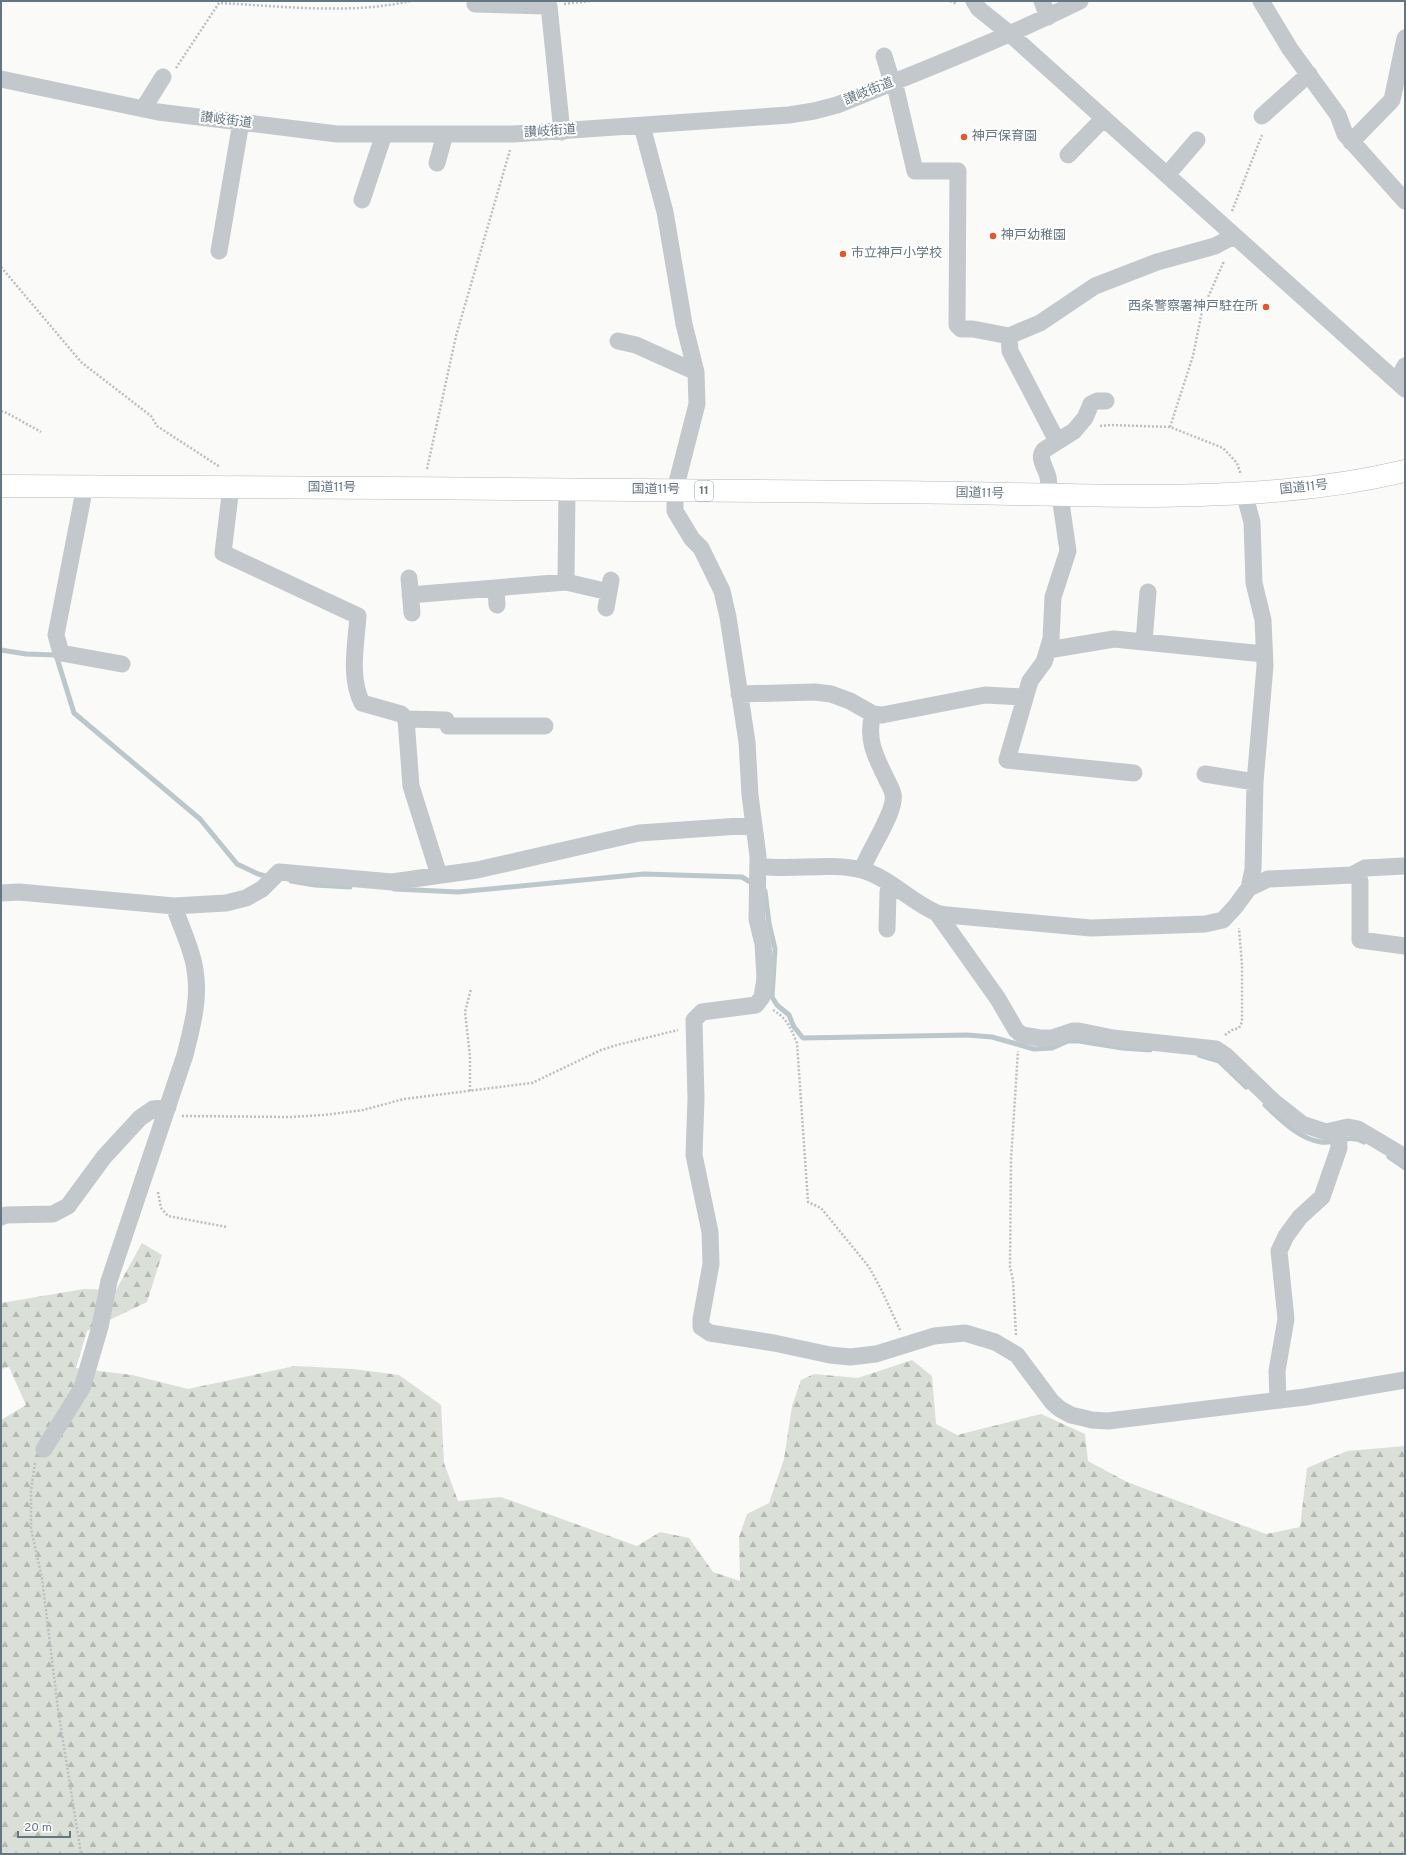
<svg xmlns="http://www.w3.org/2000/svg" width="1406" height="1855" viewBox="0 0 1406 1855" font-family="Overpass,'Noto Sans JP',sans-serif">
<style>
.forest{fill:url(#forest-firs)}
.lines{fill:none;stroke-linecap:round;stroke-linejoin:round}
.stream{stroke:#bbc7cb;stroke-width:5}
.trunk-casing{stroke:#b4b9bd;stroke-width:23}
.path{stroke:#bbbfc2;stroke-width:2.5;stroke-dasharray:2 2;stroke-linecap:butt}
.minor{stroke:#c3c8cc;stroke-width:17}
.trunk{stroke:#fff;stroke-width:22}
.poi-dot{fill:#e4572e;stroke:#fff;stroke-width:1.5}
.labels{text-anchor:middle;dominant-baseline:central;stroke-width:4;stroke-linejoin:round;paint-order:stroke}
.shield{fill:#fff;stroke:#939fa8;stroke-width:1}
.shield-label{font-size:12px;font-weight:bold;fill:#657683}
.street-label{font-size:13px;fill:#657683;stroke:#fff}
.poi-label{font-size:13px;fill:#657683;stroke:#fff;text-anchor:start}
</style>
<defs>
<pattern id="forest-firs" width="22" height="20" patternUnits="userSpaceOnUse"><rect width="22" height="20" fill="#dadfd7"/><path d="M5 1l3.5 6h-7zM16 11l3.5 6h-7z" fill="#b4b9b4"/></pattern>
</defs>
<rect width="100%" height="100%" fill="#fafaf8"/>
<path class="forest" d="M 142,1243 L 162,1255 L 147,1302 L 87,1331 L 76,1368 L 132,1375 L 188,1389 L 295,1366 L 353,1369 L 399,1375 L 441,1405 L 444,1463 L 458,1501 L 501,1497 L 637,1546 L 660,1532 L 689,1538 L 713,1572 L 740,1581 L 739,1537 L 747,1514 L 769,1503 L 784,1459 L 792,1406 L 801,1380 L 814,1374 L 858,1378 L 912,1360 L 932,1376 L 936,1424 L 957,1435 L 1041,1414 L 1085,1434 L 1088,1461 L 1127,1482 L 1266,1534 L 1300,1527 L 1307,1468 L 1347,1451 L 1405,1446 L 1405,1595 L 1403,1596 L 1405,1599 L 1405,1854 L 1,1854 L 1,1420 L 26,1405 L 9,1367 L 1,1369 L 1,1303 L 84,1289 L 116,1290 Z"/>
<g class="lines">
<path class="stream" d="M 1,650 L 26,654 L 56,655 L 74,713 L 200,819 L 237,864 L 258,874 L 269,877
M 291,881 L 315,885 L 350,887
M 394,889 L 458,892 L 644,874 L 742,877 L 755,885
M 765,891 L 769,923 L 775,949 L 772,997 L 777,1005 L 789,1015 L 794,1027 L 803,1038 L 967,1035 L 992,1037 L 1034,1049 L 1052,1048 L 1068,1041 L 1079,1041 L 1122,1048 L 1150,1050
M 1199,1055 L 1219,1061 L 1246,1087
M 1265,1105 C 1280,1119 1299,1139 1321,1142 C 1337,1144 1349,1133 1364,1142
M 1389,1157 L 1405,1168"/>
<defs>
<path id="trunk" d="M 1,486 C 291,487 580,489 870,492 C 964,492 1058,496 1153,496 C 1238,495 1322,491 1405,471"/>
</defs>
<use href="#trunk" class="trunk-casing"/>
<path class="path" d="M 950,1 L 957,4
M 564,4 L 590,1
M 176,68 L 219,3 C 282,6 349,15 411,1
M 1232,211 L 1262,135
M 1,267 L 81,362 L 151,416 L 157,426 L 220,467
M 1,411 L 7,413 L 41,432
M 1100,426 L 1110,425 L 1170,427 L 1223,448 L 1237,463 L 1241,475
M 1170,427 L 1193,356 L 1202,311 L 1224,261
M 427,469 L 456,336 L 510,150
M 773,1010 C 787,1018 791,1029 797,1043 L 808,1202 L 821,1208 L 869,1267 L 882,1291 L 900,1330
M 1225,1035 L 1232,1030 L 1239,1028 L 1242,1022 L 1242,965 L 1239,928
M 470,1091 L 470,1056 L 465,1012 L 471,989
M 182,1116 L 291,1117 L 324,1115 L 363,1110 L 404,1099 L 532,1083 L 601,1050 L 617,1045 L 678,1030
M 158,1192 L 161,1208 L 168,1216 L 227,1227
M 1016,1335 L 1013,1280 L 1010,1267 L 1011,1160 L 1018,1051
M 35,1463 L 31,1491 L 31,1529 L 42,1578 L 58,1709 L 81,1854"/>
<path class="minor" d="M 974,1 L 979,9 L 1010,34 L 1405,389
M 1042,1 L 1048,17
M 1261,1 L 1290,49 L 1338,115 L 1345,134 L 1405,201
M 475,4 L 549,6 L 562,132
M 884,56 L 892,82
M 1,79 L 158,112 L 337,134 L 514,134 L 789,115 L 814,111 L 837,105 C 919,72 1001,40 1080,1
M 894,81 L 915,171 L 958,171 L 957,325 L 961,329 L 973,329 L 1009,336 L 1040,323 L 1095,286 L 1157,262 L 1215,246 L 1234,236
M 143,109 L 163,77
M 1262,116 L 1309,74
M 642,126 L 665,212 L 684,324 L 696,372 L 697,404 L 675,490 L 675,511 L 692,539 L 701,548 L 722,591 L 728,617 L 747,742 L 750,795 L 758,856 L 757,919 L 763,944 L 765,978 L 762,997 L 756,1005 L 702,1012 L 694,1020 L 696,1099 L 694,1155 L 710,1232 L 711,1264 L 701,1319 L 701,1327 L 710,1333 L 774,1343 L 830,1355 L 850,1357 L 876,1354 L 934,1336 L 965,1333 L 995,1342 L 1017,1355 L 1052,1402 L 1060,1409 L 1071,1415 L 1092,1420 L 1108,1421 L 1305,1397 L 1405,1380
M 1351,142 L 1392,100 L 1405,38
M 1068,155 L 1104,118
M 437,163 L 445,134
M 1167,175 L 1197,140
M 362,200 L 384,134
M 219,251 L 241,122
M 1009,336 L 1010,351 L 1057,441
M 618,341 L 636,345 L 696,372
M 1397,381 L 1405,366
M 85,486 L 56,635 L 61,653 L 122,664
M 231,487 L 223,553 L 358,616 C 356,645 349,677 362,703 L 401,714 L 406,719 L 411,786 L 439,875
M 1049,496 C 1049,490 1049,483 1048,477 C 1046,468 1037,458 1044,450 L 1074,431 L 1085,418 L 1091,404 L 1097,401 L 1106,401
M 1060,496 L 1068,551 L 1053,597 L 1051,639 L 1044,662 L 1030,681 L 1007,760 L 1134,773
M 409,578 L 412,613
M 566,582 L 567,490
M 496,588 L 497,605
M 410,595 L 566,582 L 609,592
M 606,608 L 611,580
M 1144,642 L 1148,592
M 1048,650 L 1114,639 L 1264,654
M 739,694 L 815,692 L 831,694 L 850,701 L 873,714 L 882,715 L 985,695 L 1025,697
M 406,719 L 446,720 L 448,726 L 545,726
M 1205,774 L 1255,782
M 758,866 C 792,871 829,862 862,870 C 890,878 911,902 937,913 C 943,915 951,915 958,916 L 1091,928 L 1205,924 L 1223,920 L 1235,907 L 1249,888 L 1253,869 L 1255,782 L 1265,666 L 1263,620 L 1254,583 L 1252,522 L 1244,493
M 862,870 C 868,851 897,811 893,794 C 892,789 888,783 886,778 C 875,756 866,738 873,714
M 1358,872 L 1360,882 L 1360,940 L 1405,946
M 1249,888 L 1268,879 L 1352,875 L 1365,868 L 1405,866
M 1,893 L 19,892 L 174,906 L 226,903 L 246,898 L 262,889 L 279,872 L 392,882 L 477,870 L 639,833 L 754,825
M 937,913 L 998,999 L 1016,1030 L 1022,1035 L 1040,1038 L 1052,1038 L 1073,1031 L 1079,1031 L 1113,1038 L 1216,1049 L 1225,1055 L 1274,1102 L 1302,1124 L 1326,1132 L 1348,1127 L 1358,1129 L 1405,1157
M 887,929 L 888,892 L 890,884
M 1,1217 L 6,1215 L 53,1214 L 68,1206 L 104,1157 L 140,1118 L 153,1109 L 168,1107
M 1278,1400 L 1277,1371 L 1286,1319 L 1279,1251 L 1286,1236 L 1300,1217 L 1322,1197 L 1339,1148 L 1338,1130
M 44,1449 L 82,1388 L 100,1327 L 109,1281 L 185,1055 C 192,1027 200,999 195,970 C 193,951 180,925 174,906"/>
<use href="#trunk" class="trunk"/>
</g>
<g class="poi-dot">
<circle cx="964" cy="137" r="4"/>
<circle cx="993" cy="236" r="4"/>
<circle cx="843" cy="254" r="4"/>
<circle cx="1266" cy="307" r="4"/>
</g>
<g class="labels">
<rect class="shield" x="695" y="481" width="18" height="20" rx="3"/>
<g class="shield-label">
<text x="704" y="491">11</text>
</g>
<g class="street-label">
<text transform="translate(869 92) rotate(-22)">讃岐街道</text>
<text transform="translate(226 121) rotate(7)">讃岐街道</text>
<text transform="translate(550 132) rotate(-4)">讃岐街道</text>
<text x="332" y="488">国道11号</text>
<text transform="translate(1304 488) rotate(-6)">国道11号</text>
<text x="656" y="490">国道11号</text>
<text transform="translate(980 494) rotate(1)">国道11号</text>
</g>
<g class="poi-label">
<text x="972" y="137">神戸保育園</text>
<text x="1001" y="236">神戸幼稚園</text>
<text x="851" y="254">市立神戸小学校</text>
<text x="1258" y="307" text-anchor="end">西条警察署神戸駐在所</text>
</g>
</g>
<rect width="1406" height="1855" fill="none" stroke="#657683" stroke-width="4"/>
<path d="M18 1831v6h52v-6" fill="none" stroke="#657683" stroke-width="2"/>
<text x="24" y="1831" font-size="12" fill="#657683" stroke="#ffffff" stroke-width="3" paint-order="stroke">20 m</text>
</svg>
